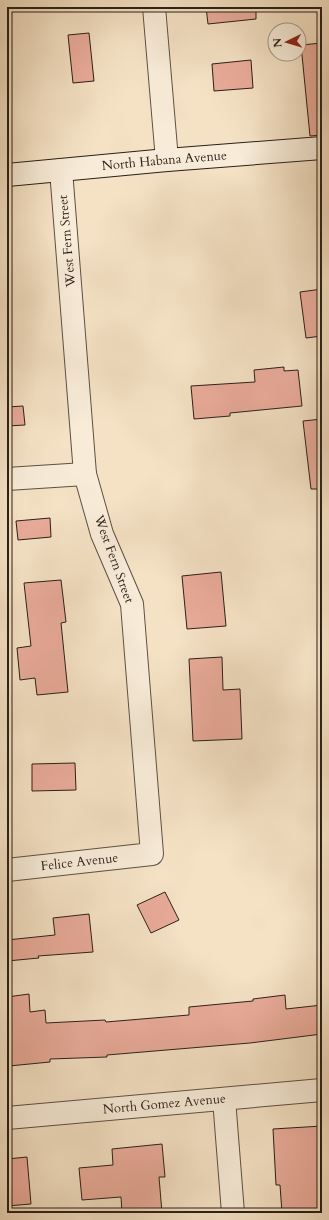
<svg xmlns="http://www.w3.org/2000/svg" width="329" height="1220" viewBox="0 0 329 1220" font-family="Cardo,serif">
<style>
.building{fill:#eaac9b;stroke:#2a1f18}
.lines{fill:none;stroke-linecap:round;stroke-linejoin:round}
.street-casing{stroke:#5d5043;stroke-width:24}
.secondary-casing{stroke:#2a1f18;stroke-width:24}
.street{stroke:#f8ecd9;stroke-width:22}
.secondary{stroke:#f8ecd9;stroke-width:22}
.labels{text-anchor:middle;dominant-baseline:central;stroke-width:3;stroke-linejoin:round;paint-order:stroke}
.street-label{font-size:13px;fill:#2a1f18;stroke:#f8ecd9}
</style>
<rect width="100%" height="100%" fill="#f5e2c5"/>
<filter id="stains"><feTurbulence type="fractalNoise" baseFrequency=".005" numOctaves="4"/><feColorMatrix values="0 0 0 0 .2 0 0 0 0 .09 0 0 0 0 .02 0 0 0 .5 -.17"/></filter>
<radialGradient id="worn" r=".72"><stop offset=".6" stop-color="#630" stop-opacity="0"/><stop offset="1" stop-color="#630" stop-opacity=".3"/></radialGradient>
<path class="building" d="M 206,7 L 256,7 L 256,19 L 208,24 Z
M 89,33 L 94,81 L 73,83 L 68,35 Z
M 322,43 L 322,135 L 310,136 L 301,45 Z
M 251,60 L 253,88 L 214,91 L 212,64 Z
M 322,289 L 322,336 L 306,338 L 300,292 Z
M 284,367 L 284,371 L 298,370 L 302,406 L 230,413 L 230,416 L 194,419 L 191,386 L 255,382 L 254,370 Z
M 23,406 L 25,425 L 7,426 L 7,407 Z
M 322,419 L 322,489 L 311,489 L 303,421 Z
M 50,518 L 51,537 L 18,540 L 16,521 Z
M 221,572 L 226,626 L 187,629 L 182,576 Z
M 61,580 L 66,622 L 61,623 L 68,692 L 37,695 L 35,678 L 20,680 L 17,648 L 31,646 L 24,583 Z
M 222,657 L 223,690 L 240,689 L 242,739 L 193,741 L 189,659 Z
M 75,763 L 76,790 L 32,791 L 32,764 Z
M 165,892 L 179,920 L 151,933 L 137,905 Z
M 89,914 L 93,952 L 38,956 L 39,958 L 7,961 L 7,940 L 55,935 L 53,918 Z
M 29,994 L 30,1012 L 45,1010 L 46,1023 L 105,1020 L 106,1022 L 189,1015 L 189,1007 L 253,1001 L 253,999 L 285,995 L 286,1009 L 322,1005 L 322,1034 L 250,1043 L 107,1055 L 107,1057 L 50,1059 L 50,1062 L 9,1066 L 7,1051 L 7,997 Z
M 322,1126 L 322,1213 L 282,1213 L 280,1185 L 276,1185 L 273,1129 Z
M 162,1144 L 165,1177 L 159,1177 L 162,1213 L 122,1213 L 121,1197 L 82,1200 L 79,1168 L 113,1165 L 112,1149 Z
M 27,1157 L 31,1204 L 7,1206 L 7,1159 Z"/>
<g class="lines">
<defs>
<g id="street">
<path d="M 154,7 L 167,160"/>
<path d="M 7,479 L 85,474"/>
<path id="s1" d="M 7,870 L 152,854 L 132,604 L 102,534 L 85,474 L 61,170"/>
<path d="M 224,1099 L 233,1213"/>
<path id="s2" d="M 7,1118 L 322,1090"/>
</g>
<g id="secondary">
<path id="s3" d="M 7,175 L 167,160 L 322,148"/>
</g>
</defs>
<use href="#street" class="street-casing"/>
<use href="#secondary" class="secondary-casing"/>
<use href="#street" class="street"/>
<use href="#secondary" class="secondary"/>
</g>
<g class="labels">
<g class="street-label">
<text stroke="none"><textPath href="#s3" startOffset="158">North Habana Avenue</textPath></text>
<text transform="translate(67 241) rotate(-95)">West Fern Street</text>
<text transform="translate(114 559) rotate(70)">West Fern Street</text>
<text stroke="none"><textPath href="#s1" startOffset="73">Felice Avenue</textPath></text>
<text stroke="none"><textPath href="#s2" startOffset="158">North Gomez Avenue</textPath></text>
</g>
</g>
<rect width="329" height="1220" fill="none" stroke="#f5e2c5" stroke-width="24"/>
<rect x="8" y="8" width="313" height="1204" fill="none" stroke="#2a1f18" stroke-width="2"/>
<rect x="12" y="12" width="305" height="1196" fill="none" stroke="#2a1f18"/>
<g transform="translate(287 42) rotate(265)"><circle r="19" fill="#f8ecd9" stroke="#a69a8c"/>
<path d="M0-3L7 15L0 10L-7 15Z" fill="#8f2418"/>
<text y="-6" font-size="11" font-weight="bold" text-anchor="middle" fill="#2a1f18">N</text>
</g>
<rect width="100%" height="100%" filter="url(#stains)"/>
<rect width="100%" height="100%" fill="url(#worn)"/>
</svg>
